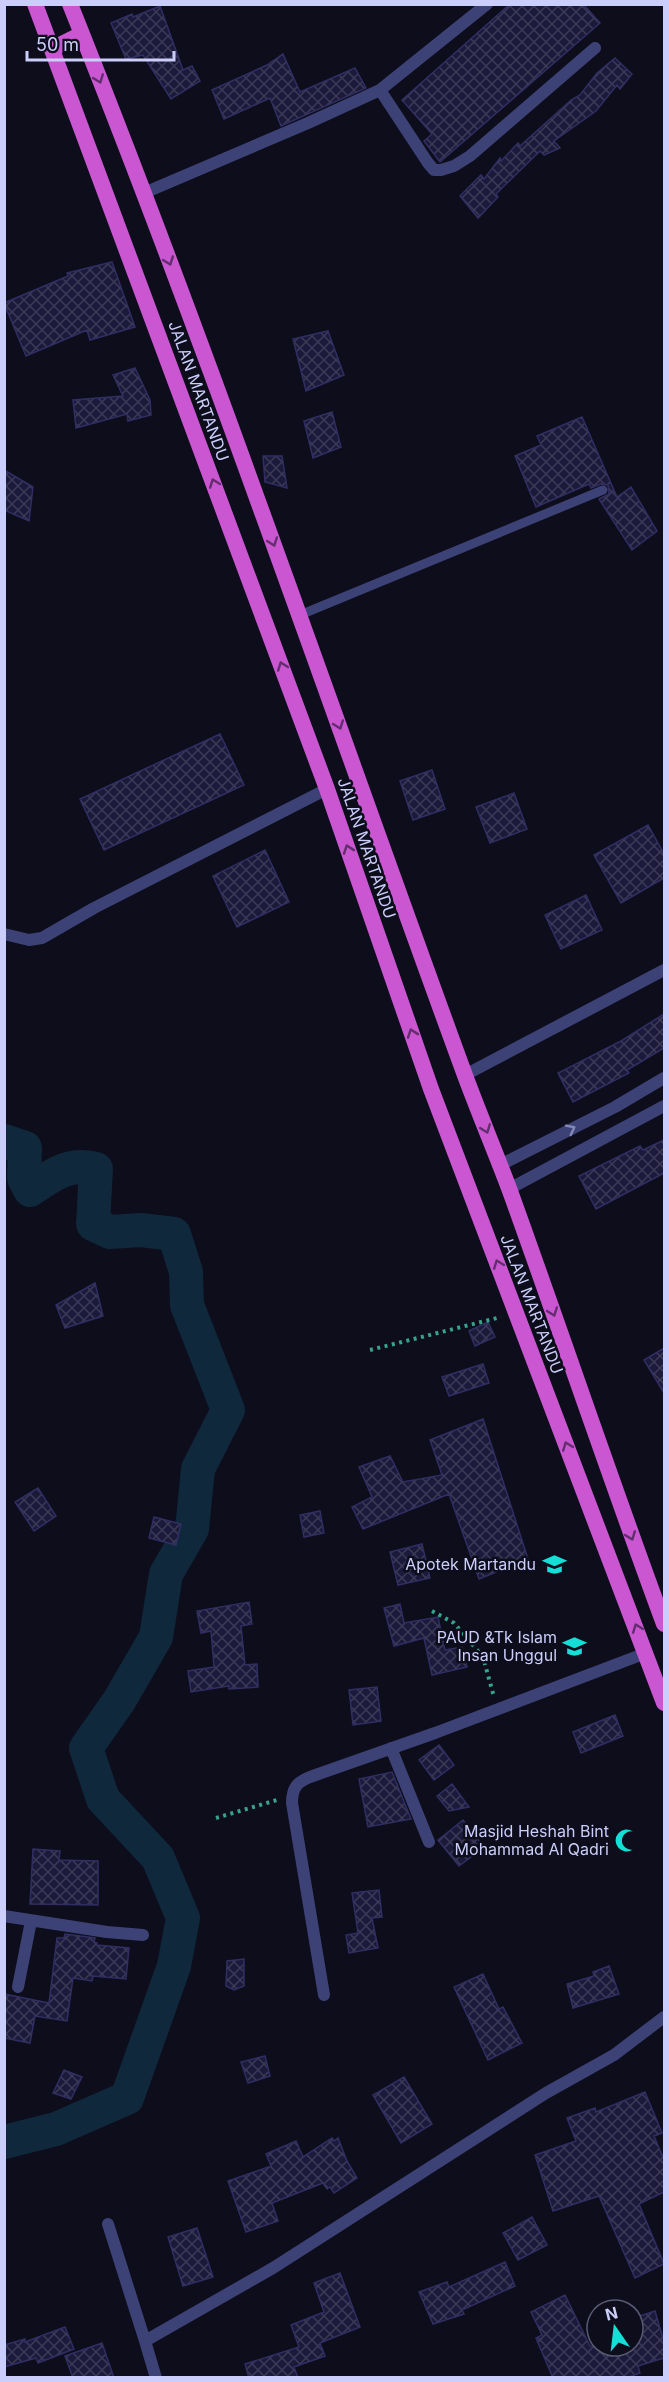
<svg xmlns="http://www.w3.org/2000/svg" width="669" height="2382" viewBox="0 0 669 2382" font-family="Inter,sans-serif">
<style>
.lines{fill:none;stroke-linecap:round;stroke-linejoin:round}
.river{stroke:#0f283c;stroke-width:34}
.building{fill:url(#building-cross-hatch);stroke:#312e64;stroke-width:1.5}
.path{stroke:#37a38c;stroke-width:4;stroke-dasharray:3 4.5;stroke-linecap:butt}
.service{stroke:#3c4276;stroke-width:9}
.minor{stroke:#3c4276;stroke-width:12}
.trunk{stroke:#ca56d2;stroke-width:16}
.oneway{stroke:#622e6d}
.oneway2{stroke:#8488b8}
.labels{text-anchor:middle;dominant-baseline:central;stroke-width:5;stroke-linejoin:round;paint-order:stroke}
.street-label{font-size:16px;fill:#cbcdfa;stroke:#0d0d1b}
.poi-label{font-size:16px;fill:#cbcdfa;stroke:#0d0d1b;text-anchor:end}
</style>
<defs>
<pattern id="building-cross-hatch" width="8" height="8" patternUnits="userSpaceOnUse" patternTransform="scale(1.5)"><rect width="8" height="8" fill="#1c1a3a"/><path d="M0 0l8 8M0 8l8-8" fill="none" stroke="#3c3a57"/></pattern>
</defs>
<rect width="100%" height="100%" fill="#0d0d1b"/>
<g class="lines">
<path class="river" d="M 4,1141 L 25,1148 L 24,1178 L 30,1190 C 53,1175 68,1162 96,1169 L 93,1224 L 110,1232 L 141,1230 L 174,1234 L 186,1272 L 187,1305 L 228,1410 L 198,1469 L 192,1529 L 166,1574 L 156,1637 L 119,1701 L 86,1748 L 103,1799 L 158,1858 L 183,1918 L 174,1966 L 127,2098 L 56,2129 L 4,2142"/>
</g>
<path class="building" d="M 510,4 L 583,4 L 600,23 L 440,162 L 424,141 L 432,134 L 402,100 Z
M 160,6 L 183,70 L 192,66 L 200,81 L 171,99 L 143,55 L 126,59 L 111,23 L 132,14 L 133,17 Z
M 283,54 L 300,92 L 355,68 L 366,88 L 281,126 L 270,98 L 224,119 L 212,90 L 267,65 Z
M 615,58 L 632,74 L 620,89 L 617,85 L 596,111 L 554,141 L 560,148 L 544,155 L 540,151 L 496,194 L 498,197 L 478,218 L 460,196 L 481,175 L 484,179 L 500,158 L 501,161 L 518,143 L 520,146 L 571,100 L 580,95 L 597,73 Z
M 112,262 L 135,327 L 90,340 L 87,330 L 26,356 L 4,303 L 68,276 L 67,273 Z
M 328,331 L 344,375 L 306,391 L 293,339 Z
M 135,368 L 150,400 L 151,415 L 128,421 L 127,414 L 76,428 L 73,400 L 123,396 L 113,375 Z
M 332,412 L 341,447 L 313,458 L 304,421 Z
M 582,417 L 617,497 L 631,487 L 657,531 L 632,550 L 599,499 L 609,494 L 608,485 L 601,484 L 591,488 L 589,484 L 536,507 L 515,456 L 541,445 L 537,436 Z
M 263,456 L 282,456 L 287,488 L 265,482 Z
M 4,470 L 33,487 L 29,521 L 4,510 Z
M 220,734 L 244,785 L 104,850 L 80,799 Z
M 432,770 L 445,809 L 413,820 L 400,781 Z
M 514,793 L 527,829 L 490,843 L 476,807 Z
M 648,825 L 664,854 L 664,878 L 621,903 L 594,855 Z
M 265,850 L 289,902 L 237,927 L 213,876 Z
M 586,895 L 602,930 L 561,949 L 545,915 Z
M 664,1014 L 664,1048 L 627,1070 L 629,1073 L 573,1102 L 558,1073 L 621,1041 Z
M 664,1140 L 664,1173 L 596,1209 L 579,1176 L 640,1146 L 643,1150 Z
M 95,1283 L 103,1316 L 65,1328 L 56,1305 Z
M 488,1322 L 495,1337 L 475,1346 L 469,1331 Z
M 664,1348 L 664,1393 L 644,1360 Z
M 483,1364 L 489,1383 L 449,1396 L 442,1377 Z
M 483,1419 L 528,1559 L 479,1579 L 449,1494 L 363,1529 L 352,1507 L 372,1497 L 359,1467 L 390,1456 L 403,1482 L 442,1475 L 430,1440 Z
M 38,1488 L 56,1516 L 34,1531 L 15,1502 Z
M 320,1511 L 324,1533 L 304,1537 L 300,1515 Z
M 154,1517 L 181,1524 L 176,1545 L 149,1538 Z
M 422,1544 L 430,1578 L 398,1585 L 390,1552 Z
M 249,1602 L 252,1624 L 241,1626 L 245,1665 L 257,1664 L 258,1687 L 229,1689 L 229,1686 L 191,1692 L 188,1671 L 214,1667 L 211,1631 L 201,1633 L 197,1611 Z
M 400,1604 L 404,1623 L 438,1617 L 445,1650 L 462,1647 L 467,1667 L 432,1675 L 424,1638 L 394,1646 L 384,1608 Z
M 377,1687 L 381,1721 L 353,1725 L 349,1690 Z
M 615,1715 L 623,1736 L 581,1753 L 573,1732 Z
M 439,1745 L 454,1765 L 434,1780 L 419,1760 Z
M 392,1772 L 411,1819 L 368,1827 L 359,1779 Z
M 452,1784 L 469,1807 L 449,1811 L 437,1796 Z
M 463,1820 L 484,1847 L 459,1866 L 438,1840 Z
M 33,1849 L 60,1851 L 59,1860 L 98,1861 L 98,1905 L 30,1904 Z
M 379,1890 L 382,1917 L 372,1918 L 378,1948 L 349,1953 L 346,1935 L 358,1933 L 352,1893 Z
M 65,1934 L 95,1938 L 94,1942 L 97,1943 L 97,1945 L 129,1948 L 126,1979 L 93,1976 L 92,1981 L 73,1978 L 67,2021 L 35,2016 L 30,2043 L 4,2038 L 4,1994 L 49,2003 L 57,1938 L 64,1938 Z
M 244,1959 L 244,1986 L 234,1990 L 226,1986 L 227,1961 Z
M 609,1966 L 619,1994 L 573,2008 L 567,1984 L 594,1976 L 593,1972 Z
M 483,1974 L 499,2009 L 503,2007 L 522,2043 L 488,2060 L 454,1987 Z
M 265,2056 L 270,2076 L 248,2083 L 241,2062 Z
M 64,2070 L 82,2077 L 71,2099 L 53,2093 Z
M 404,2077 L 432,2124 L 401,2143 L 373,2095 Z
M 645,2092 L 662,2133 L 654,2136 L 664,2160 L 664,2192 L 639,2204 L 664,2264 L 635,2278 L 599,2196 L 553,2211 L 535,2155 L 576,2141 L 567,2118 L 595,2108 L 596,2112 Z
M 332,2138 L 334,2141 L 338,2138 L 347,2161 L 357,2178 L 334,2193 L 330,2187 L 327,2189 L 323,2183 L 272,2203 L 278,2221 L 246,2232 L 228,2181 L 271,2166 L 266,2154 L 296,2141 L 303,2157 Z
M 532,2217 L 547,2245 L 518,2260 L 503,2233 Z
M 197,2228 L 213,2277 L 183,2286 L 168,2237 Z
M 505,2262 L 515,2286 L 462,2310 L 464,2314 L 433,2324 L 419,2292 L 447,2282 L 449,2287 Z
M 340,2273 L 360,2327 L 320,2343 L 325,2356 L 294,2367 L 298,2378 L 249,2378 L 245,2364 L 299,2347 L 291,2325 L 324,2312 L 314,2283 Z
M 565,2295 L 590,2346 L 633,2346 L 633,2318 L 655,2311 L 664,2342 L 664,2358 L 638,2366 L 640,2373 L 626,2378 L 553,2378 L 536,2338 L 542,2335 L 531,2312 Z
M 65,2327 L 74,2349 L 38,2363 L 36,2358 L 4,2367 L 4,2345 L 25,2339 L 25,2342 Z
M 102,2343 L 114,2378 L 73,2378 L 65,2356 Z"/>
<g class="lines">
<path class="path" d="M 370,1350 L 501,1317
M 432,1611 L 454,1623 L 483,1657 L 494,1697
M 216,1818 L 277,1800"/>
<path class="service" d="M 300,615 L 603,490"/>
<path class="minor" d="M 380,90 L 428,163 L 434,170 L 441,170 L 454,166 L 470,156 L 595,48
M 144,193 L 308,123 L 380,90 L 487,4
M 4,934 L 29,940 L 42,938 L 94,908 L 327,789
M 465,1075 L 664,970
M 500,1165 L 615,1107 L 664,1078
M 509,1189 L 664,1106
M 391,1748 L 429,1842
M 4,1916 L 107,1932 L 143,1935
M 18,1987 L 31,1921
M 324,1995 L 292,1803 C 292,1788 297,1782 310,1777 L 435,1733 L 646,1653
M 108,2224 L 145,2341
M 156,2378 L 145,2341 L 273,2268 L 546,2093 L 614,2055 L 664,2017"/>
<path class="trunk" d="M 35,4 L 327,789 L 431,1089 L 664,1703
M 70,4 C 211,356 333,715 463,1070 C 478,1111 495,1151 510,1191 C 562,1335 611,1481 664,1624
M 52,49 L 82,34"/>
</g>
<defs><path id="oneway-chevron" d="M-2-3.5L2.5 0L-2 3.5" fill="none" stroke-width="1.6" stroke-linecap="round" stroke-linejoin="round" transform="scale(1.5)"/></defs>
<g class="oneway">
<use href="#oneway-chevron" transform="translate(99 79) rotate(69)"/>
<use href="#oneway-chevron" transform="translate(169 261) rotate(70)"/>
<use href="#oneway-chevron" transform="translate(214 483) rotate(-110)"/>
<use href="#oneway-chevron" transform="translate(273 542) rotate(70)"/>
<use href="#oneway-chevron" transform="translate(282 666) rotate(-110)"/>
<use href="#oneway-chevron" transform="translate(339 725) rotate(70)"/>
<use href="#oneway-chevron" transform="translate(348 849) rotate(-109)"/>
<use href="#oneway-chevron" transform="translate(412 1033) rotate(-109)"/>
<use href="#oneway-chevron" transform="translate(486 1129) rotate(69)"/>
<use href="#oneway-chevron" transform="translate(498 1264) rotate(-111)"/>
<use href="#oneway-chevron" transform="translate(553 1312) rotate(70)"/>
<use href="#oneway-chevron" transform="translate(567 1446) rotate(-111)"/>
<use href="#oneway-chevron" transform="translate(631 1536) rotate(69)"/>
<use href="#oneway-chevron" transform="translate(637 1628) rotate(-111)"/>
</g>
<use class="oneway2" href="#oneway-chevron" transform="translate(571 1129) rotate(-27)"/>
<defs>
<symbol id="school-bare" viewBox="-9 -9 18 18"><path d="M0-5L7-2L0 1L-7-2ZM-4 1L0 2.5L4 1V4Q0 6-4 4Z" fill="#14ded5" stroke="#0d0d1b" stroke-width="2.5" paint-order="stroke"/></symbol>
<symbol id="mosque-bare" viewBox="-9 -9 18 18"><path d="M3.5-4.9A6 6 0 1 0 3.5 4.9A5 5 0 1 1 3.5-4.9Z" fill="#14ded5" stroke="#0d0d1b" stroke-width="2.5" paint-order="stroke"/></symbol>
</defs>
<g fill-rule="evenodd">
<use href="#school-bare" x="538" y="1548" width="33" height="33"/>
<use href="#school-bare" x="558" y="1630" width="33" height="33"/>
<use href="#mosque-bare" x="610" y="1824" width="33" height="33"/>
</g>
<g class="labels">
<g class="street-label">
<text transform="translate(199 391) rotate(70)">JALAN MARTANDU</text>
<text transform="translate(367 848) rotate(71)">JALAN MARTANDU</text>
<text transform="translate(532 1304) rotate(69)">JALAN MARTANDU</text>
</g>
<g class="poi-label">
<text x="536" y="1564">Apotek Martandu</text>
<text x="557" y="1637">PAUD &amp;Tk Islam<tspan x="557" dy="18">Insan Unggul</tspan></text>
<text x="609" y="1831">Masjid Heshah Bint<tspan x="609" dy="18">Mohammad Al Qadri</tspan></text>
</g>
</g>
<rect width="669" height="2382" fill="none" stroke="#cbcdfa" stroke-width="12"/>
<g transform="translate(615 2328) rotate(346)"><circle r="28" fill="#0d0d1b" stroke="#595a74" stroke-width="1.5"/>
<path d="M0-4.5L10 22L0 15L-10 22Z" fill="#14ded5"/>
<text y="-9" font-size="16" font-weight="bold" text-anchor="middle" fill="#cbcdfa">N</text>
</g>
<path d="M27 51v9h147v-9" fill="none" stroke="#cbcdfa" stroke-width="3"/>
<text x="36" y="51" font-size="18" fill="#cbcdfa" stroke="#0d0d1b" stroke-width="4.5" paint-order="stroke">50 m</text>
</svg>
